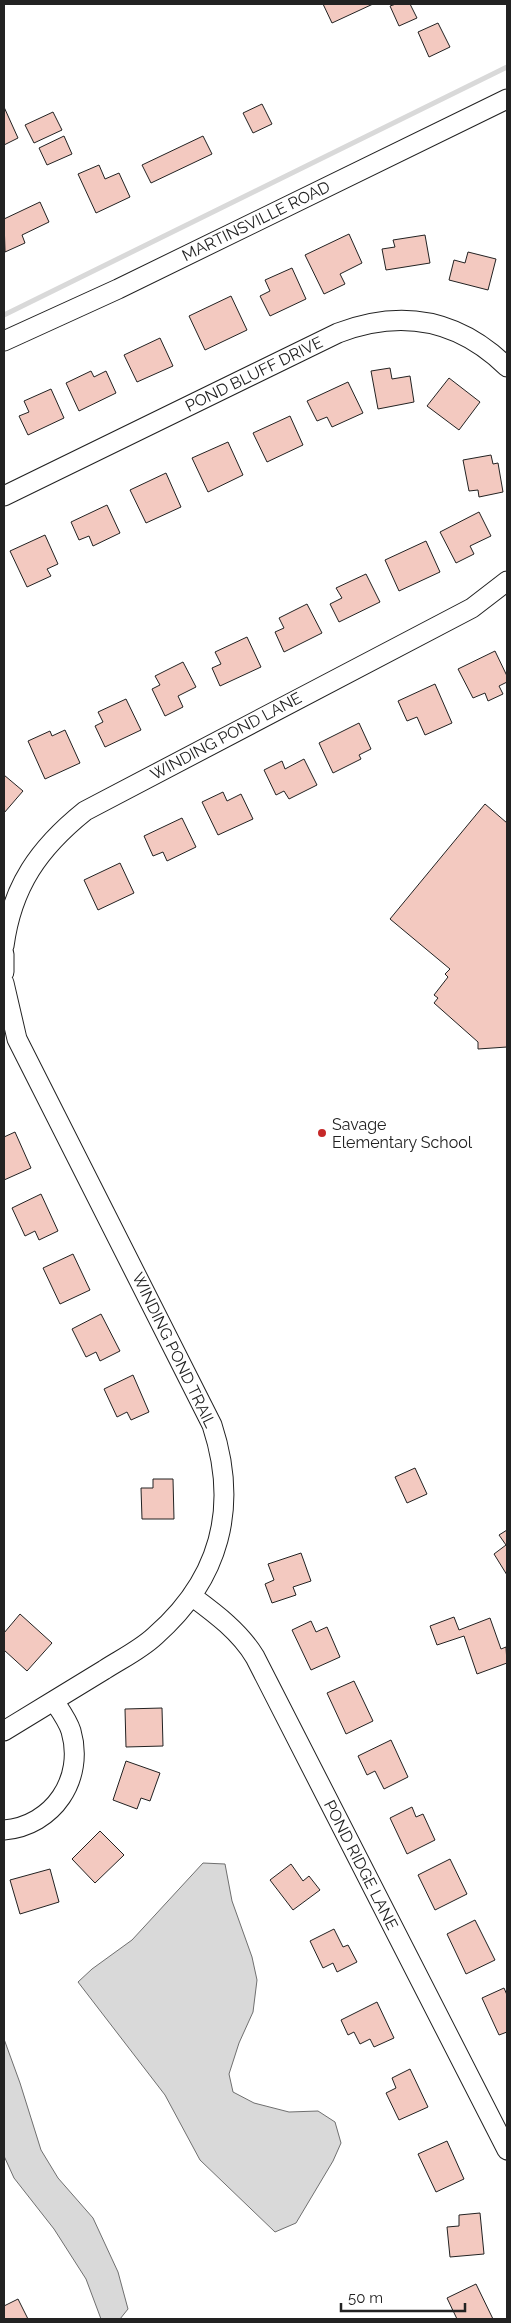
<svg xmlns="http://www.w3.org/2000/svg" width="511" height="2323" viewBox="0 0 511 2323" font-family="Raleway,sans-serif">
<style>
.water{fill:#d9d9d9;stroke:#6f6f6f}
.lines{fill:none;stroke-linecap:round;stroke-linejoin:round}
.stream{stroke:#d9d9d9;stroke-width:5}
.building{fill:#f3c9c0;stroke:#222}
.minor-casing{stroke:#222;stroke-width:21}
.minor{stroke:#fff;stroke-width:19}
.poi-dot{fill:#c62828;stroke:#fff;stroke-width:2}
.labels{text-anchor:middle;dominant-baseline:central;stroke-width:4;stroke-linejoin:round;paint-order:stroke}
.street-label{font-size:16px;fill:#222;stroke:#fff}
.poi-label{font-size:16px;fill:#222;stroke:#fff;text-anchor:start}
</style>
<rect width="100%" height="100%" fill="#fff"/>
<path class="water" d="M 203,1863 L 225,1864 L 232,1901 L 252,1957 L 257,1980 L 253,2012 L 239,2043 L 229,2074 L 233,2092 L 254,2103 L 289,2112 L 318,2111 L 335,2122 L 341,2143 L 333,2161 L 296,2223 L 275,2232 L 200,2160 L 165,2095 L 78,1982 L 92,1969 L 132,1940 Z
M 4,2039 L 20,2083 L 41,2150 L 58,2178 L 93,2218 L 118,2272 L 128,2309 L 120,2319 L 101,2319 L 86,2279 L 54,2229 L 14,2178 L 4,2156 Z"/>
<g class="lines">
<path class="stream" d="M 4,315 L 507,67"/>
</g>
<path class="building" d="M 323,4 L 373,4 L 332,23 Z
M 396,4 L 410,4 L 417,18 L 399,26 L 390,6 Z
M 438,23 L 450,47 L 429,57 L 418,32 Z
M 262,104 L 272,124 L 253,133 L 243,113 Z
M 4,107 L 18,138 L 4,145 Z
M 53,112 L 62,130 L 34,143 L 25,125 Z
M 64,136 L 72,154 L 47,165 L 39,148 Z
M 203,136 L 212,154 L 151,183 L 142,165 Z
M 99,165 L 105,179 L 119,173 L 130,197 L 96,213 L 78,174 Z
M 40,202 L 49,222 L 22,235 L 25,243 L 5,252 L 4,219 Z
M 349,234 L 362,263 L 340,274 L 345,284 L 324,294 L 305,255 Z
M 425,235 L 430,263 L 386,270 L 382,249 L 395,247 L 393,240 Z
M 468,252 L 496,259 L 488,290 L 449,280 L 454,260 L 465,263 Z
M 292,268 L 306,299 L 270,316 L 260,296 L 270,291 L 265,280 Z
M 231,296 L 247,330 L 205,350 L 189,316 Z
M 160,338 L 173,366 L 137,382 L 124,355 Z
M 390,368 L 392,379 L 410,376 L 414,402 L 378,409 L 371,371 Z
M 91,371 L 94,377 L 106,371 L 116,393 L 79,411 L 66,383 Z
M 449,378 L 480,402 L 459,430 L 427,406 Z
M 348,382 L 363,413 L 332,427 L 327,417 L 317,421 L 307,401 Z
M 51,389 L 64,418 L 28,435 L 19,416 L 29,412 L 24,401 Z
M 290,416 L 303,445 L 267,462 L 253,433 Z
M 228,442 L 243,475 L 208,492 L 192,458 Z
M 491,455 L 493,464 L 498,463 L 503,492 L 479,497 L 478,490 L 469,491 L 463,460 Z
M 166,473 L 181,507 L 146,523 L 130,490 Z
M 107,505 L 120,533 L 93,546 L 89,536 L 79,540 L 71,522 Z
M 479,512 L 491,536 L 470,546 L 474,554 L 456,563 L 440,532 Z
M 45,535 L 58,564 L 47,569 L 51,576 L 27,587 L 10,551 Z
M 426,541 L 440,572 L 399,591 L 385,560 Z
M 366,574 L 380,602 L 339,622 L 330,604 L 342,598 L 336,588 Z
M 307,604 L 322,633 L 284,652 L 275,632 L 284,628 L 279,618 Z
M 247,637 L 261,667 L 220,686 L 212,668 L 221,664 L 215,652 Z
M 495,651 L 507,676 L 507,682 L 499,686 L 503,694 L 488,701 L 485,693 L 473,698 L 458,669 Z
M 183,662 L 196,687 L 178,696 L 183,707 L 165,716 L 152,689 L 160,685 L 155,676 Z
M 435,684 L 452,723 L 425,735 L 417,717 L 407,721 L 398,701 Z
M 126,699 L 141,730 L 105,747 L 95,726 L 103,722 L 98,712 Z
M 359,723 L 371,749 L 359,755 L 361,759 L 333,773 L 319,743 Z
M 65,730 L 80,763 L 45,779 L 28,741 L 50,731 L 52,736 Z
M 304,759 L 317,785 L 289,799 L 284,791 L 276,795 L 264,770 L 282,761 L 285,769 Z
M 4,775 L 23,791 L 4,813 Z
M 223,792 L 227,801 L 241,794 L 253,819 L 218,835 L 202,802 Z
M 485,804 L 507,823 L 507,1047 L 478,1049 L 478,1042 L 434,1003 L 438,998 L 434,995 L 448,977 L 445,974 L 450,969 L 390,919 Z
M 182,818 L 196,847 L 167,861 L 163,852 L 153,856 L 144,836 Z
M 120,863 L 134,893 L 98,910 L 84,880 Z
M 15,1132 L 31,1168 L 4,1180 L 4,1137 Z
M 41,1194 L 58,1231 L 39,1240 L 35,1231 L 25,1236 L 12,1208 Z
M 73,1254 L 90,1290 L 60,1304 L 43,1268 Z
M 101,1314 L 120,1351 L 100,1361 L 96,1352 L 86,1357 L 72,1329 Z
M 133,1375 L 149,1412 L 131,1420 L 127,1412 L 117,1417 L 104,1389 Z
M 415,1468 L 427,1494 L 407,1503 L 395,1477 Z
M 153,1479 L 173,1479 L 174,1519 L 142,1519 L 141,1488 L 153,1488 Z
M 507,1530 L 507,1575 L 494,1554 L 506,1545 L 499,1535 Z
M 301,1553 L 311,1581 L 293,1587 L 296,1595 L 272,1603 L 265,1584 L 274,1580 L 268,1564 Z
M 20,1614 L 52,1643 L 27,1671 L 4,1650 L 4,1633 Z
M 454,1617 L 459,1630 L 490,1618 L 501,1649 L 506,1647 L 507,1663 L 477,1674 L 464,1636 L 437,1645 L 430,1626 Z
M 311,1621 L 316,1632 L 327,1627 L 340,1657 L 311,1670 L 292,1630 Z
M 354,1681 L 373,1721 L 346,1734 L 327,1693 Z
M 162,1708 L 163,1746 L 126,1747 L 125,1709 Z
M 391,1740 L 408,1777 L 384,1789 L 375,1771 L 367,1775 L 358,1756 Z
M 126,1761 L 160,1773 L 150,1801 L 141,1798 L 137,1809 L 113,1800 Z
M 412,1807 L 416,1817 L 423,1814 L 435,1840 L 407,1854 L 390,1818 Z
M 100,1831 L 124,1855 L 95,1883 L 72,1859 Z
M 450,1859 L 467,1894 L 435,1910 L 418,1875 Z
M 291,1864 L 303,1881 L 309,1876 L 320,1890 L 293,1910 L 270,1880 Z
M 50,1869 L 59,1902 L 20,1914 L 10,1880 Z
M 475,1920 L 495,1960 L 466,1974 L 447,1934 Z
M 334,1929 L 343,1947 L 348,1945 L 357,1962 L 337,1972 L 333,1963 L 323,1968 L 310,1941 Z
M 504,1988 L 507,1995 L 507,2032 L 499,2035 L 482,1998 Z
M 377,2002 L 394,2038 L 374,2047 L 370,2039 L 360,2044 L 354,2032 L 348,2035 L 341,2020 Z
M 410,2069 L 428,2107 L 399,2120 L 386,2093 L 396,2088 L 392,2078 Z
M 447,2141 L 464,2179 L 436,2192 L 418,2154 Z
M 480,2213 L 484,2254 L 450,2257 L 447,2227 L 459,2226 L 459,2215 Z
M 476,2284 L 493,2319 L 457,2319 L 447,2298 Z
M 18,2299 L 28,2319 L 4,2319 L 4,2306 Z"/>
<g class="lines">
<defs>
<path id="minor" d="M 4,341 L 118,289 L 507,99
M 4,496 L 338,333 C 401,309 458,319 507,367
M 4,946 C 12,886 39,848 85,811 L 472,608 L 507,581
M 4,954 L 4,972
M 4,983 L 17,1039 L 212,1425 C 239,1507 220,1579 155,1636 C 140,1650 121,1659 104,1670 C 71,1690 37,1711 4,1731
M 193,1597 C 216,1614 240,1632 255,1657 L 507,2150
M 4,1830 C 53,1826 85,1779 71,1731 C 68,1721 60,1710 54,1701"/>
</defs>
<use href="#minor" class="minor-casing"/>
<use href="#minor" class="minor"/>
</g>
<circle class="poi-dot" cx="322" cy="1133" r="5"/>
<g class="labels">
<g class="street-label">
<text transform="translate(256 221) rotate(-26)">MARTINSVILLE ROAD</text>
<text transform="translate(254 374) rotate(-26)">POND BLUFF DRIVE</text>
<text transform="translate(226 736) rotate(-28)">WINDING POND LANE</text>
<text transform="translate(174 1350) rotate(64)">WINDING POND TRAIL</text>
<text transform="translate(361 1865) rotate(63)">POND RIDGE LANE</text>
</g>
<g class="poi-label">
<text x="332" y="1124">Savage<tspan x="332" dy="18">Elementary School</tspan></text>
</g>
</g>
<rect width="511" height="2323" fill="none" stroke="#222222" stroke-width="10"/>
<path d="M341 2303v8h124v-8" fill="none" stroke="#222222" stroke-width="2.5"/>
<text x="348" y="2303" font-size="15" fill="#222222" stroke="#ffffff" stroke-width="4" paint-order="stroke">50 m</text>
</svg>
